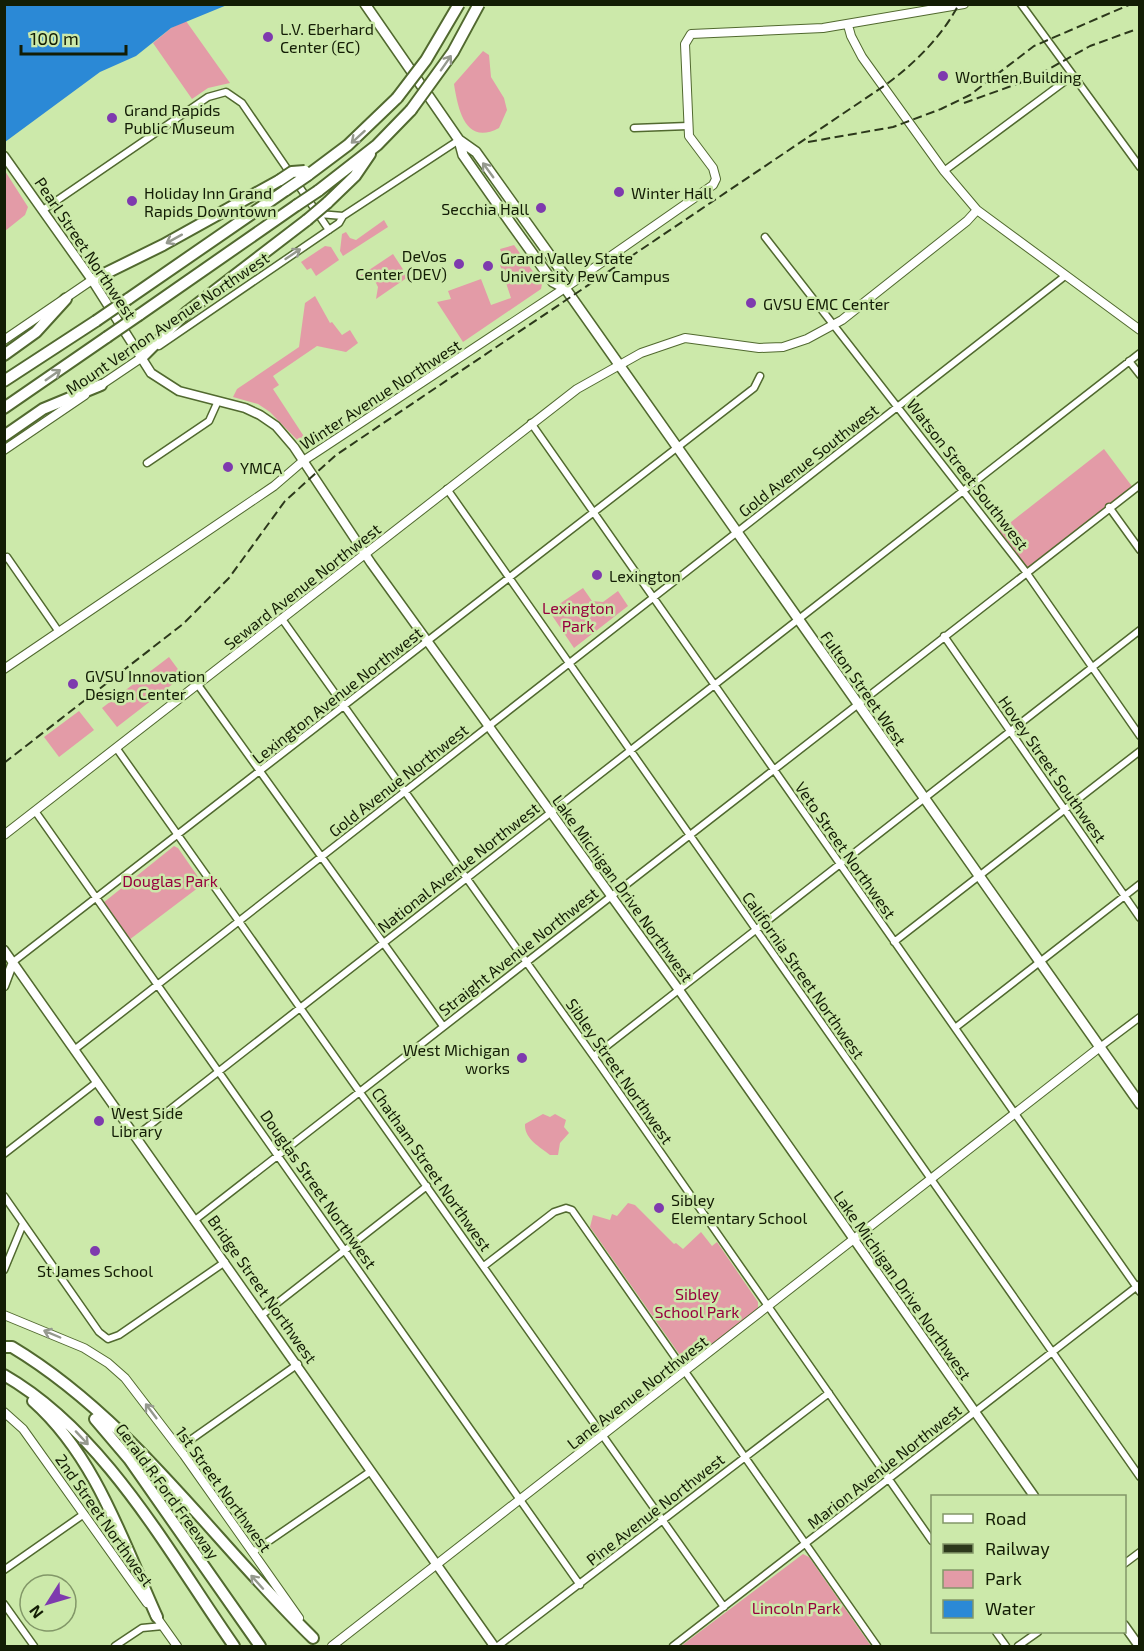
<svg xmlns="http://www.w3.org/2000/svg" width="1144" height="1651" viewBox="0 0 1144 1651" font-family="'Exo 2',sans-serif">
<style>
.green{fill:#e39ba7}
.water{fill:#2b89d6}
.lines{fill:none;stroke-linecap:round;stroke-linejoin:round}
.minor-casing{stroke:#51692f;stroke-width:9}
.tertiary-casing{stroke:#51692f;stroke-width:10}
.secondary-casing{stroke:#51692f;stroke-width:11}
.primary-casing{stroke:#51692f;stroke-width:12}
.motorway-casing{stroke:#51692f;stroke-width:14}
.minor{stroke:#fff;stroke-width:6}
.tertiary{stroke:#fff;stroke-width:8}
.secondary{stroke:#fff;stroke-width:8}
.primary{stroke:#fff;stroke-width:9}
.motorway{stroke:#fff;stroke-width:10}
.rail{stroke:#2c381b;stroke-width:2;stroke-dasharray:9 4.5;stroke-linecap:butt}
.motorway-bridge-casing{stroke:#51692f;stroke-width:14;stroke-linecap:butt}
.motorway-bridge{stroke:#fff;stroke-width:10}
.oneway{stroke:#95998e}
.poi-dot{fill:#7e3aae;stroke:#cce9aa;stroke-width:2}
.labels{text-anchor:middle;dominant-baseline:central;stroke-width:5;stroke-linejoin:round;paint-order:stroke}
.poi-label{font-size:16px;fill:#131d05;stroke:#cce9aa;text-anchor:start}
.street-label{font-size:16px;fill:#131d05;stroke:#cce9aa}
.park-label{font-size:16px;fill:#97003e;stroke:#cce9aa}
</style>
<rect width="100%" height="100%" fill="#cce9aa"/>
<path class="green" d="M 186,21 L 230,83 L 208,88 L 192,99 L 153,43 L 171,28 Z
M 483,51 L 489,55 L 491,77 L 504,98 L 507,110 L 499,128 C 465,146 458,109 454,84 Z
M 5,171 L 28,207 L 25,215 L 5,231 Z
M 384,220 L 388,227 L 343,256 L 340,251 L 342,234 L 346,232 L 350,238 L 356,240 Z
M 514,245 L 542,284 L 541,289 L 463,342 L 437,302 L 451,299 L 448,291 L 481,279 L 491,305 L 511,298 L 500,265 L 505,262 L 500,249 Z
M 325,246 L 331,247 L 339,260 L 316,276 L 311,268 L 307,270 L 301,262 Z
M 393,254 L 408,277 L 376,299 L 378,287 L 375,281 L 360,276 Z
M 315,296 L 330,323 L 332,322 L 342,335 L 350,330 L 358,343 L 346,352 L 317,346 L 273,376 L 279,385 L 273,389 L 305,438 L 311,434 L 315,441 L 305,448 L 270,412 L 258,404 L 233,397 L 237,389 L 299,347 L 305,303 Z
M 1104,449 L 1134,489 L 1026,572 L 997,533 Z
M 583,588 L 592,601 L 603,602 L 618,591 L 628,606 L 574,648 L 549,611 Z
M 169,657 L 183,676 L 117,727 L 102,708 Z
M 79,711 L 94,730 L 59,757 L 44,737 Z
M 174,846 L 178,848 L 203,884 L 129,940 L 103,903 Z
M 543,1114 L 550,1117 L 555,1114 L 566,1120 L 564,1127 L 569,1133 L 560,1143 L 558,1155 L 550,1155 C 540,1147 524,1139 525,1124 Z
M 628,1203 L 635,1205 L 674,1244 L 676,1243 L 683,1249 L 701,1232 L 712,1246 L 717,1242 L 758,1302 L 758,1310 L 690,1362 L 682,1358 L 590,1227 L 593,1215 L 610,1220 L 612,1214 L 617,1216 Z
M 803,1554 L 809,1557 L 871,1646 L 681,1646 Z"/>
<path class="water" d="M 5,4 L 227,4 L 227,5 L 171,28 L 136,56 L 100,72 L 5,142 Z"/>
<g class="lines">
<defs>
<path id="minor" d="M 1021,4 L 1140,167
M 634,128 L 688,126
M 944,171 L 1072,76
M 43,210 L 208,97 L 226,92 L 242,103 L 329,230
M 319,214 L 343,216
M 765,237 L 1026,572 L 1140,736
M 159,346 L 339,223 L 343,216 L 459,140
M 1129,361 L 1140,375
M 531,423 L 1140,1292
M 147,463 L 209,421 L 218,401
M 447,489 L 1140,1477
M 1109,507 L 1140,550
M 4,559 L 7,557 L 59,632
M 282,619 L 599,1064 L 932,1541
M 944,636 L 1140,918
M 198,685 L 443,1026
M 117,749 L 724,1607
M 35,811 L 580,1585
M 894,942 L 1140,751
M 13,962 L 754,388 L 760,376
M 955,1028 L 1140,884
M 1100,1047 L 1140,1017
M 74,1050 L 1065,276
M 594,1056 L 1140,630
M 136,1136 L 1140,353
M 4,1154 L 97,1082
M 4,1196 L 99,1332 L 108,1339 L 119,1335 L 225,1262
M 195,1220 L 1140,485
M 484,1266 L 554,1212 L 566,1208 L 572,1210 L 877,1646
M 4,1270 L 23,1224
M 262,1315 L 427,1186
M 179,1448 L 298,1364
M 253,1552 L 371,1471
M 1124,1564 L 1140,1552
M 4,1570 L 84,1514
M 4,1604 L 34,1646
M 996,1632 L 1006,1646
M 115,1646 L 142,1628 L 163,1626
M 498,1646 L 829,1393
M 673,1646 L 1140,1284
M 1018,1646 L 1038,1632"/>
<path id="tertiary" d="M 848,25 L 851,36 L 862,57 L 944,171 L 977,210 L 1140,330
M 4,340 L 92,280
M 98,387 L 141,358
M 4,450 L 85,395
M 4,669 L 274,486 L 303,461 L 565,288 L 713,185 L 716,179 L 713,168 L 689,136 L 685,44 L 691,34 L 823,28 L 964,4
M 4,835 L 577,389 L 641,353 L 685,338 L 759,348 L 783,347 L 807,339 L 842,320 L 967,221 L 977,210
M 4,1315 L 84,1348 L 108,1363 L 125,1378 L 184,1455 L 299,1618
M 4,1412 L 23,1429 L 147,1603
M 155,1615 L 177,1646
M 332,1646 L 1100,1047"/>
<path id="secondary" d="M 4,156 L 92,280 L 151,373 L 179,391 L 245,408 L 260,415 L 276,426 L 294,447 L 371,563 L 679,990 L 1034,1496
M 4,950 L 494,1646
M 4,986 L 13,962
M 1124,1625 L 1139,1646"/>
<path id="primary" d="M 365,4 L 459,140 L 476,152 L 564,275 L 565,288 L 570,295 L 1140,1104
M 459,140 L 463,155 L 512,225 L 553,282 L 565,288"/>
<path id="motorway" d="M 308,175 L 348,145 L 397,98
M 318,191 L 377,145 L 411,110
M 327,203 L 355,176 L 370,154
M 92,280 L 163,245 L 280,180
M 128,299 L 286,190
M 139,315 L 297,205
M 4,355 L 36,332 L 66,299
M 141,358 L 187,312 L 307,220
M 4,381 L 96,321
M 4,408 L 107,337
M 4,436 L 43,409 L 101,385
M 4,1347 L 12,1347 C 132,1419 214,1542 313,1638
M 4,1375 C 105,1433 169,1553 234,1646
M 33,1401 C 96,1457 123,1542 157,1617
M 95,1419 L 129,1459 L 260,1646"/>
</defs>
<use href="#minor" class="minor-casing"/>
<use href="#tertiary" class="tertiary-casing"/>
<use href="#secondary" class="secondary-casing"/>
<use href="#primary" class="primary-casing"/>
<use href="#motorway" class="motorway-casing"/>
<use href="#minor" class="minor"/>
<use href="#tertiary" class="tertiary"/>
<use href="#secondary" class="secondary"/>
<use href="#primary" class="primary"/>
<use href="#motorway" class="motorway"/>
<path class="rail" d="M 964,103 L 1031,79 L 1090,46 L 1137,29
M 808,142 L 893,127 L 941,109 L 970,95 L 1034,46 L 1131,4
M 4,763 L 183,624 L 229,578 L 285,501 L 336,455 L 884,86 C 914,64 941,38 959,4"/>
<defs>
<path id="motorway-bridge" d="M 397,98 L 426,60 L 459,4
M 411,110 L 453,52 L 479,4
M 280,180 L 292,172 L 305,171
M 286,190 L 308,175
M 297,205 L 318,191
M 307,220 L 327,203
M 96,321 L 128,299
M 107,337 L 139,315"/>
</defs>
<use href="#motorway-bridge" class="motorway-bridge-casing"/>
<use href="#motorway-bridge" class="motorway-bridge"/>
</g>
<defs><path id="oneway-shaft" d="M-6 0H5M1.5-3L5.5 0L1.5 3" fill="none" stroke-width="1.6" stroke-linecap="round" stroke-linejoin="round" transform="scale(1.5)"/></defs>
<g class="oneway">
<use href="#oneway-shaft" transform="translate(446 63) rotate(-55)"/>
<use href="#oneway-shaft" transform="translate(358 137) rotate(138)"/>
<use href="#oneway-shaft" transform="translate(488 170) rotate(-126)"/>
<use href="#oneway-shaft" transform="translate(174 239) rotate(151)"/>
<use href="#oneway-shaft" transform="translate(293 254) rotate(-34)"/>
<use href="#oneway-shaft" transform="translate(53 375) rotate(-35)"/>
<use href="#oneway-shaft" transform="translate(52 1334) rotate(-157)"/>
<use href="#oneway-shaft" transform="translate(151 1411) rotate(-127)"/>
<use href="#oneway-shaft" transform="translate(82 1438) rotate(47)"/>
<use href="#oneway-shaft" transform="translate(257 1582) rotate(-132)"/>
</g>
<g class="poi-dot">
<circle cx="268" cy="37" r="6"/>
<circle cx="943" cy="76" r="6"/>
<circle cx="112" cy="118" r="6"/>
<circle cx="619" cy="192" r="6"/>
<circle cx="132" cy="201" r="6"/>
<circle cx="541" cy="208" r="6"/>
<circle cx="459" cy="264" r="6"/>
<circle cx="488" cy="266" r="6"/>
<circle cx="751" cy="303" r="6"/>
<circle cx="228" cy="467" r="6"/>
<circle cx="597" cy="575" r="6"/>
<circle cx="73" cy="684" r="6"/>
<circle cx="522" cy="1058" r="6"/>
<circle cx="99" cy="1121" r="6"/>
<circle cx="659" cy="1208" r="6"/>
<circle cx="95" cy="1251" r="6"/>
</g>
<g class="labels">
<g class="poi-label">
<text x="280" y="28">L.V. Eberhard<tspan x="280" dy="18">Center (EC)</tspan></text>
<text x="955" y="76">Worthen Building</text>
<text x="124" y="109">Grand Rapids<tspan x="124" dy="18">Public Museum</tspan></text>
<text x="144" y="192">Holiday Inn Grand<tspan x="144" dy="18">Rapids Downtown</tspan></text>
<text x="631" y="192">Winter Hall</text>
<text x="529" y="208" text-anchor="end">Secchia Hall</text>
<text x="447" y="255" text-anchor="end">DeVos<tspan x="447" dy="18">Center (DEV)</tspan></text>
<text x="500" y="257">Grand Valley State<tspan x="500" dy="18">University Pew Campus</tspan></text>
<text x="763" y="303">GVSU EMC Center</text>
<text x="240" y="467">YMCA</text>
<text x="609" y="575">Lexington</text>
<text x="85" y="675">GVSU Innovation<tspan x="85" dy="18">Design Center</tspan></text>
<text x="510" y="1049" text-anchor="end">West Michigan<tspan x="510" dy="18">works</tspan></text>
<text x="111" y="1112">West Side<tspan x="111" dy="18">Library</tspan></text>
<text x="671" y="1199">Sibley<tspan x="671" dy="18">Elementary School</tspan></text>
<text x="95" y="1270" text-anchor="middle">St James School</text>
</g>
<g class="street-label">
<text transform="translate(86 248) rotate(56)">Pearl Street Northwest</text>
<text transform="translate(167 323) rotate(-34)">Mount Vernon Avenue Northwest</text>
<text transform="translate(380 394) rotate(-33)">Winter Avenue Northwest</text>
<text transform="translate(808 460) rotate(-38)">Gold Avenue Southwest</text>
<text transform="translate(968 474) rotate(52)">Watson Street Southwest</text>
<text transform="translate(302 586) rotate(-38)">Seward Avenue Northwest</text>
<text transform="translate(864 688) rotate(55)">Fulton Street West</text>
<text transform="translate(337 695) rotate(-38)">Lexington Avenue Northwest</text>
<text transform="translate(1053 769) rotate(55)">Hovey Street Southwest</text>
<text transform="translate(398 780) rotate(-38)">Gold Avenue Northwest</text>
<text transform="translate(846 850) rotate(55)">Veto Street Northwest</text>
<text transform="translate(458 867) rotate(-38)">National Avenue Northwest</text>
<text transform="translate(623 888) rotate(54)">Lake Michigan Drive Northwest</text>
<text transform="translate(518 951) rotate(-38)">Straight Avenue Northwest</text>
<text transform="translate(804 975) rotate(55)">California Street Northwest</text>
<text transform="translate(620 1071) rotate(55)">Sibley Street Northwest</text>
<text transform="translate(432 1169) rotate(55)">Chatham Street Northwest</text>
<text transform="translate(319 1189) rotate(55)">Douglas Street Northwest</text>
<text transform="translate(903 1285) rotate(55)">Lake Michigan Drive Northwest</text>
<text transform="translate(263 1289) rotate(55)">Bridge Street Northwest</text>
<text transform="translate(637 1392) rotate(-38)">Lane Avenue Northwest</text>
<text transform="translate(884 1466) rotate(-38)">Marion Avenue Northwest</text>
<text transform="translate(224 1489) rotate(54)">1st Street Northwest</text>
<text transform="translate(168 1491) rotate(54)">Gerald R Ford Freeway</text>
<text transform="translate(655 1509) rotate(-38)">Pine Avenue Northwest</text>
<text transform="translate(105 1520) rotate(55)">2nd Street Northwest</text>
</g>
<g class="park-label">
<text x="578" y="607">Lexington<tspan x="578" dy="18">Park</tspan></text>
<text x="170" y="880">Douglas Park</text>
<text x="697" y="1293">Sibley<tspan x="697" dy="18">School Park</tspan></text>
<text x="796" y="1607">Lincoln Park</text>
</g>
</g>
<rect width="1144" height="1651" fill="none" stroke="#131d05" stroke-width="12"/>
<rect x="931" y="1495" width="195" height="138" fill="#cce9aa" stroke="#829768" stroke-width="1.5"/>
<rect x="943" y="1514" width="30" height="9" fill="#ffffff" stroke="#829768" stroke-width="1.5"/>
<text x="985" y="1525" font-size="18" fill="#131d05">Road</text>
<rect x="943" y="1544" width="30" height="9" fill="#2c381b" stroke="#829768" stroke-width="1.5"/>
<text x="985" y="1555" font-size="18" fill="#131d05">Railway</text>
<rect x="943" y="1570" width="30" height="18" fill="#e39ba7" stroke="#829768" stroke-width="1.5"/>
<text x="985" y="1585" font-size="18" fill="#131d05">Park</text>
<rect x="943" y="1600" width="30" height="18" fill="#2b89d6" stroke="#829768" stroke-width="1.5"/>
<text x="985" y="1615" font-size="18" fill="#131d05">Water</text>
<g transform="translate(48 1603) rotate(233)"><circle r="28" fill="#cce9aa" stroke="#829768" stroke-width="1.5"/>
<path d="M0-4.5L10 22L0 15L-10 22Z" fill="#7e3aae"/>
<text y="-9" font-size="16" font-weight="bold" text-anchor="middle" fill="#131d05">N</text>
</g>
<path d="M21 45v9h105v-9" fill="none" stroke="#131d05" stroke-width="3"/>
<text x="30" y="45" font-size="18" fill="#131d05" stroke="#cce9aa" stroke-width="4.5" paint-order="stroke">100 m</text>
</svg>
